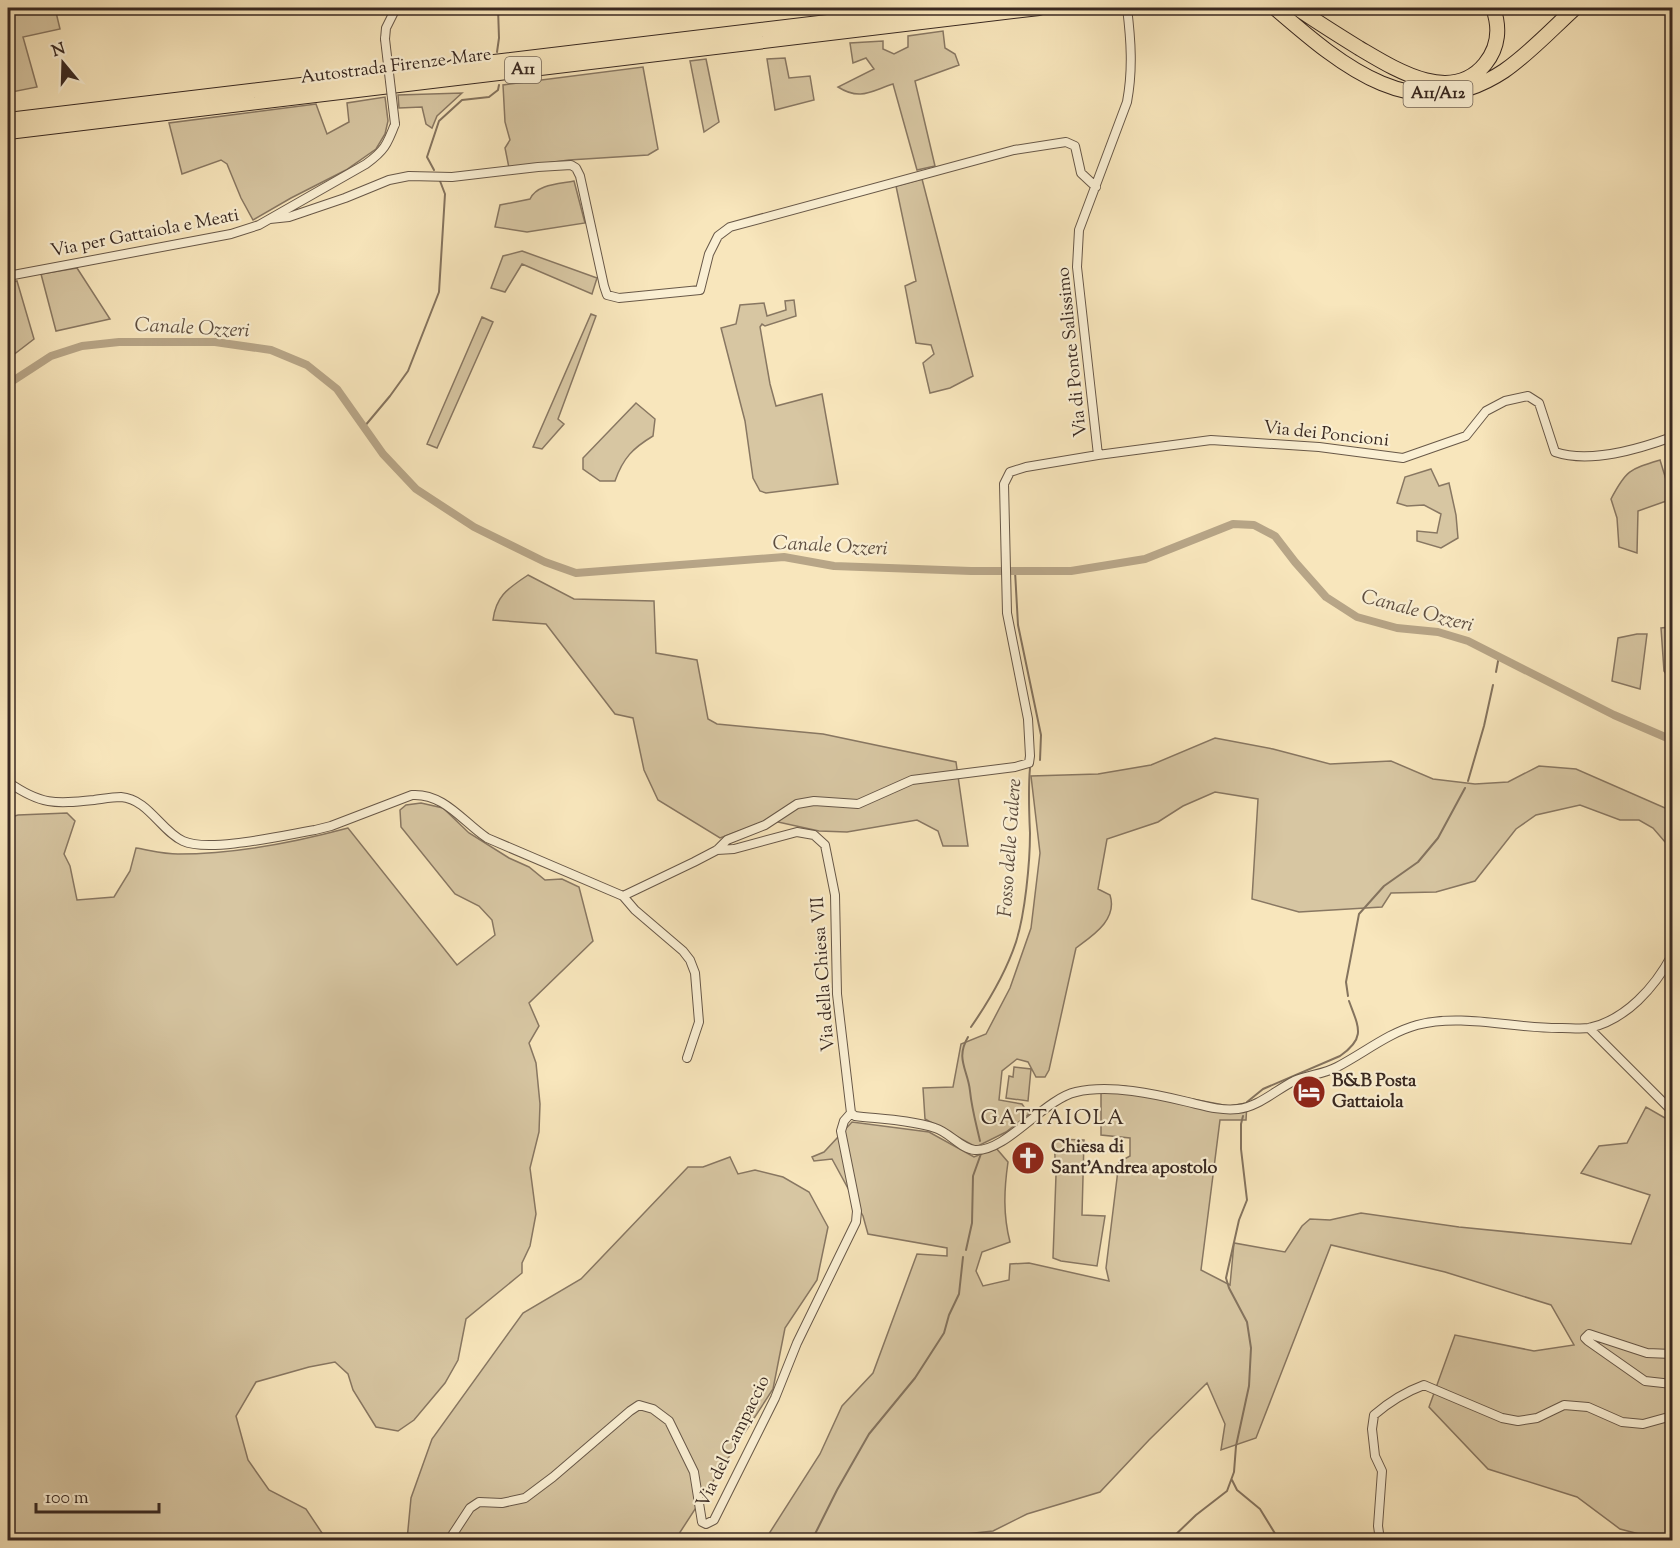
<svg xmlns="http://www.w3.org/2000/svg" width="1680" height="1548" viewBox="0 0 1680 1548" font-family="'Sorts Mill Goudy',serif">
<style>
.green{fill:#d7c6a2;stroke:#887762;stroke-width:1.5}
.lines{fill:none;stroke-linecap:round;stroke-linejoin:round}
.stream{stroke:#84735e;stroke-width:2}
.canal{stroke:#b7a587;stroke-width:8}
.street-casing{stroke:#685848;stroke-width:10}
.highway-casing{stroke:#382821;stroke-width:16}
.street{stroke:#faefd3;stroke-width:8}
.highway{stroke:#f8e6bc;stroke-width:14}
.street-bridge-casing{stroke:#685848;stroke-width:10;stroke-linecap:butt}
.street-bridge{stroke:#faefd3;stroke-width:8}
.labels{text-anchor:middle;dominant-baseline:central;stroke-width:4.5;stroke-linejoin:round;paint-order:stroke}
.shield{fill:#faefd3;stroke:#726456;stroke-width:1.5}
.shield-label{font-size:16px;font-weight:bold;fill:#382821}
.street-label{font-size:18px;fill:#382821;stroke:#faefd3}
.poi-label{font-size:18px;font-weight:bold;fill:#382821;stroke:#faefd3;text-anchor:start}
.water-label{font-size:20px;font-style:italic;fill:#5e4e40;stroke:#faefd3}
.quarter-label{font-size:21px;letter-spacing:1.5px;fill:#382821;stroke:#faefd3}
</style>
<rect width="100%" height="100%" fill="#f8e6bc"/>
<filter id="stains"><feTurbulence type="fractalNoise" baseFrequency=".00333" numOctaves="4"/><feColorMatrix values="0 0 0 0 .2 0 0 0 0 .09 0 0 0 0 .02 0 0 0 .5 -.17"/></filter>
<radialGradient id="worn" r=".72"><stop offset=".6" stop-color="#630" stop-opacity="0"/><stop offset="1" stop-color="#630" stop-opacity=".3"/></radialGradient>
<path class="green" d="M 8,8 L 55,8 L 60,29 L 23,37 L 37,87 L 12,92 L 8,79 Z
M 943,31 L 945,48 L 955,54 L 959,65 L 915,81 L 935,166 L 917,170 L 893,84 C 871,91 860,101 838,87 L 874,69 L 866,58 L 853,63 L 850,43 L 883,41 L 883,49 L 894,54 L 908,47 L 908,36 Z
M 785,58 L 789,78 L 810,76 L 814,100 L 775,110 L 767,59 Z
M 706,59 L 719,122 L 704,132 L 690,61 Z
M 643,67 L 658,149 L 648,155 L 569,160 L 509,168 L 505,148 L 510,140 L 505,122 L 503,85 Z
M 462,93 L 437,116 L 432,128 L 426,124 L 422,107 L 399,108 L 398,95 Z
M 385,97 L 388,121 L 385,134 L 376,149 L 346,170 L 291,198 L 253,220 L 241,198 L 227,164 L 221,160 L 182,174 L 169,123 L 316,104 L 327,134 L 349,122 L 347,103 Z
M 922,179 L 973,376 L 950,388 L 930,393 L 923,363 L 934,354 L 931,345 L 916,343 L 905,286 L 916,281 L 896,186 Z
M 574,181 L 585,223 L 527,232 L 495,227 L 500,205 L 530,199 C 537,184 559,184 574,181 Z
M 522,251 L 597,278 L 592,294 L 522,264 L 505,292 L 491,288 L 503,256 Z
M 77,268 L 110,319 L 56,331 L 41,274 Z
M 17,281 L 34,339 L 8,359 L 8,283 Z
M 794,300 L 796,316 L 765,326 L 762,324 L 760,327 L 770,384 L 776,406 L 822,394 L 838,484 L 766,493 L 760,491 L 753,478 L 745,421 L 721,328 L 736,324 L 740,305 L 764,303 L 767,316 L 786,310 L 785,301 Z
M 591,314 L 596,316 L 558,419 L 564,424 L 542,449 L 533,447 Z
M 482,317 L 493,322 L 437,448 L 427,444 Z
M 636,403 L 655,419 L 653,436 C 633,448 623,458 615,481 L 600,481 L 583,469 L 583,458 Z
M 1660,460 L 1672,499 L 1638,511 L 1637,553 L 1619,547 L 1617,518 L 1611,499 C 1626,470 1630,469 1660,460 Z
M 1431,469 L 1439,486 L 1449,483 L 1456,515 L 1458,538 L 1441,548 L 1417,541 L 1417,531 L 1437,533 L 1441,514 L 1424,505 L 1407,506 L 1397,503 L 1405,477 Z
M 528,575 L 574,599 L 654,601 L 656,653 L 697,660 L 708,719 L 717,724 L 823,734 L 956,762 L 968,846 L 943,846 L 938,831 L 917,820 L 847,832 L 819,831 L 769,820 L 720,838 L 658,800 L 644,770 L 633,718 L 615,714 L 546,624 L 493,620 C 496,595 509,588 528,575 Z
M 1670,627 L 1672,630 L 1672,683 L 1664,671 L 1661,628 Z
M 1637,634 L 1647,634 L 1640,689 L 1612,681 L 1618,638 Z
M 1215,738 L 1273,749 L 1330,764 L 1391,761 L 1433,779 L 1475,784 L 1508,782 L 1539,766 L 1576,769 L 1672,811 L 1672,850 L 1653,828 L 1639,820 L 1620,820 L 1580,805 L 1536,815 L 1516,829 L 1475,881 L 1436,892 L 1391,893 L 1382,907 L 1299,912 L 1252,899 L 1258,799 L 1215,792 L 1183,806 L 1158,822 L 1107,839 L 1098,889 L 1110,895 C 1118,920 1092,936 1076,948 L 1049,1070 L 1045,1077 L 1036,1077 L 1028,1062 L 1017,1059 L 1002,1071 L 999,1100 L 1022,1104 L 1029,1114 L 1006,1132 L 976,1147 L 925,1119 L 923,1088 L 953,1087 L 961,1044 L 986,1034 L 1010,988 L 1031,928 L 1040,853 L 1031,776 L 1098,774 L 1151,765 Z
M 421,803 L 443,808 L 469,833 L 509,858 L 529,867 L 545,880 L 562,879 L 579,887 L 593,941 L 529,1003 L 539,1026 L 529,1043 L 536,1063 L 540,1104 L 539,1132 L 530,1168 L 536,1214 L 530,1246 L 522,1263 L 522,1273 L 466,1319 L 458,1360 L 445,1383 L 414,1420 L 398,1431 L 376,1427 L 353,1390 L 348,1374 L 335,1362 L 309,1367 L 256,1382 L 236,1416 L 248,1460 L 269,1490 L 306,1509 L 324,1536 L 321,1540 L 8,1540 L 8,818 L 18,815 L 67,813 L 75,821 L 64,854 L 70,866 L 77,900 L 114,897 L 130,871 L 136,848 C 149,850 164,854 178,854 C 232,854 296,842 348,828 L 457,965 L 495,935 L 492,920 L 479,906 L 455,894 L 401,827 L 400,810 L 406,805 Z
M 1014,1067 L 1031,1069 L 1028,1101 L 1006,1098 L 1009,1076 L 1013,1077 Z
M 1101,1086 L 1124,1086 L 1229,1106 L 1247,1103 L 1246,1120 L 1220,1120 L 1201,1270 L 1230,1285 L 1234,1243 L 1285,1252 L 1302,1226 L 1310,1219 L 1330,1220 L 1361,1213 L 1459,1227 L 1631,1244 L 1650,1195 L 1581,1173 L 1599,1146 L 1627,1143 L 1646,1107 L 1672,1122 L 1672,1540 L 1662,1540 L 1620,1529 L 1577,1497 L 1488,1469 L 1429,1407 L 1455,1335 L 1534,1351 L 1574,1345 L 1551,1305 L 1445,1272 L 1331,1245 L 1256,1438 L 1221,1450 L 1225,1424 L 1207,1383 L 1149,1440 L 1100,1492 L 1027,1514 L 993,1531 L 966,1534 L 961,1540 L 765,1540 L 820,1454 L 842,1406 L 873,1373 L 917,1254 L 947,1256 L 947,1248 L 868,1234 L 863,1216 L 832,1159 L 814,1161 L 812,1157 L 824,1152 L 852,1122 L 929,1132 L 974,1157 L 996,1148 L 1008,1162 C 1004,1190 1003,1215 1010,1242 L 982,1252 L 976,1271 L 983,1286 L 1009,1280 L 1010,1264 L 1029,1263 L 1109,1281 L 1106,1268 L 1119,1162 L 1130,1156 L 1130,1138 L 1101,1135 Z
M 1054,1139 L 1084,1140 L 1082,1215 L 1105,1216 L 1097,1266 L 1061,1261 L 1053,1258 L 1056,1175 Z
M 730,1157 L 738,1174 L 755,1170 L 783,1177 L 809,1192 L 828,1227 L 817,1280 L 785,1328 L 773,1389 L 675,1540 L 407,1540 L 411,1498 L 432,1439 L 523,1313 L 581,1279 L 688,1167 L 703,1167 Z"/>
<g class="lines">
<path class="stream" d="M 497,52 L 499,38 L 498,8
M 434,170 L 427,157 L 439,121 L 462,100 L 489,97 L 498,90 L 499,85
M 364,427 L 390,396 L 408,371 L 439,292 L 445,194 L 440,181
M 1015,571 L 1018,625 L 1041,735 L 1040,760
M 1496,672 L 1499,656
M 1468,781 L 1484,726 L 1493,685
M 1348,996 L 1346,982 L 1359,914 L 1384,886 L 1418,862 L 1438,838 L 1465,788
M 971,1027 C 989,1001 1006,972 1016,942 C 1025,914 1030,863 1030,833 C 1029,811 1028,790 1030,768
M 968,1037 C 955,1059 968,1070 970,1091 C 972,1110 976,1123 980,1141
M 1247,1102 L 1263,1089 L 1340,1056 C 1366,1038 1359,1028 1349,1001
M 966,1250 L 972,1223 L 973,1176 L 982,1151
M 1232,1480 L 1237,1490 L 1260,1509 L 1279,1540
M 812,1540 L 837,1490 L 869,1434 L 915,1378 L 944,1333 L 949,1315 L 959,1294 L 963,1257
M 1170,1540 L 1196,1515 L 1227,1491 L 1234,1472 L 1236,1446 L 1249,1386 L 1251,1348 L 1247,1322 L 1229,1288 L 1226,1278 L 1239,1220 L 1247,1200 L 1241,1149 L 1241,1124 L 1243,1116"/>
<path class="canal" d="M 8,384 L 51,356 L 82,346 L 119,342 L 215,342 L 271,350 L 307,365 L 337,389 L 383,454 L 416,489 L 474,527 L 545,562 L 576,573 L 784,557 L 834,566 L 971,571 L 1071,571 L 1145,559 L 1233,524 L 1254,525 L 1275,536 L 1295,562 L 1326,597 L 1357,617 L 1397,628 L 1438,632 L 1468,641 L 1614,715 L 1672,740"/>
<defs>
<path id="street" d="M 385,39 L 386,28 L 396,8
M 270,219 L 289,217 L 345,198 L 389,180 L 409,176 L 452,177 L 538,167 L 571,165 L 576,168 L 580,176 L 604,286 L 607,295 L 619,298 L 700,290 L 709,254 L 718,236 L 730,227 L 1014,150 L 1066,142 L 1075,146 L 1081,173 L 1096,187
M 8,276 L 231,234 L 259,225 L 366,164 C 384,151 387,145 395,124
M 1098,455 L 1211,440 L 1319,447 L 1403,458 L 1466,436 L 1486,411 L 1505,401 L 1528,396 L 1539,403 L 1555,452 C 1590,464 1639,449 1672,437
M 8,782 C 41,805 54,804 94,800 C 102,799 112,797 121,797 C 148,799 161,831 183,841 C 209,853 285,835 315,830 L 331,826 L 412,795 C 444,793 463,822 487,838 L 623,896 L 694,862 L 717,850 L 727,840 L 765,825 L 797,804 L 814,801 L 858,804 L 912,780 L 1015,767 L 1029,763 L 1030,756 L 1028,719 L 1007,613 L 1004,484 L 1010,472 L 1026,467 L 1098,455 L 1077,267 L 1079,230 L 1127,102 C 1133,70 1131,40 1127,8
M 717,850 L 734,849 L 797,832 L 814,835 L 825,845 L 835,895 L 837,994 L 851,1113 L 855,1116 C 880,1119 912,1120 935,1128 C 949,1132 961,1149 975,1150 C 1006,1152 1044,1099 1076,1092 C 1110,1084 1155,1094 1188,1102 C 1205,1106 1221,1111 1238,1109 C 1258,1107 1276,1090 1294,1081 C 1308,1075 1324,1074 1337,1067 C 1364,1053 1388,1033 1417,1025 C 1462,1013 1515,1029 1562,1028 C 1570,1028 1581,1029 1589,1028 C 1626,1020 1655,987 1672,955
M 623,896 L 635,910 L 683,951 L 690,960 L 695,973 L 699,1022 L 687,1058
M 1589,1028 L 1672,1111
M 1672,1354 L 1647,1353 L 1589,1334 L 1585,1338 L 1588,1341 L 1645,1381 L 1672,1384
M 451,1537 L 470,1508 L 479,1502 L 502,1503 L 525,1498 L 553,1477 L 630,1411 L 639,1405 L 653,1409 L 669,1421 L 694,1472 L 702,1522 L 706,1524 L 714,1520 L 775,1398 L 797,1343 L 856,1222 L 857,1211 L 841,1131 L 844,1121 L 851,1113
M 1380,1540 L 1378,1526 L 1382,1471 L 1375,1456 L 1372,1429 L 1374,1415 C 1389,1402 1405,1392 1424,1385 L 1502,1418 L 1518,1421 L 1537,1418 L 1564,1405 L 1588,1407 L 1622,1422 L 1643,1424 L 1672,1416"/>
<path id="highway" d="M 1275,8 C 1341,65 1415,130 1504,71 C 1530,53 1552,29 1575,8
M 1297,8 C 1317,22 1338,35 1359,48 C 1393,68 1451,106 1485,64 C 1499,47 1500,27 1493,8
M 8,120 L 945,8
M 8,132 L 1039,8"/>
</defs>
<use href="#street" class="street-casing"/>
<use href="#highway" class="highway-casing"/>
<use href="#street" class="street"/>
<use href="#highway" class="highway"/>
<defs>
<path id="street-bridge" d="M 385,39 L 395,124"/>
</defs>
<use href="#street-bridge" class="street-bridge-casing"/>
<use href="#street-bridge" class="street-bridge"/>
</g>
<defs>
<symbol id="hotel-disc" viewBox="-11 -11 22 22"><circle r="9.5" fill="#8f2418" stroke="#faefd3"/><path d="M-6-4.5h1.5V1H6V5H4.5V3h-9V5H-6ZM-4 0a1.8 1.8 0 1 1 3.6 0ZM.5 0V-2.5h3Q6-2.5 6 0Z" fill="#fff"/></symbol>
<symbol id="church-disc" viewBox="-11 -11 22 22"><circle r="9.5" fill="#8f2418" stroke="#faefd3"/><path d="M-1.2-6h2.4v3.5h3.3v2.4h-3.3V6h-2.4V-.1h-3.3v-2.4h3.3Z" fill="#fff"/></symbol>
</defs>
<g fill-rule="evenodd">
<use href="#hotel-disc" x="1290" y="1073" width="38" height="38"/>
<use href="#church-disc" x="1009" y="1139" width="38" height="38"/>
</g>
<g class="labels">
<g class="shield">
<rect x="505" y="57" width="36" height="26" rx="4.5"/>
<rect x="1403.5" y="81" width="69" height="26" rx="4.5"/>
</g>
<g class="shield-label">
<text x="523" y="70">A11</text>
<text x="1438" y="94">A11/A12</text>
</g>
<g class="street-label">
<text transform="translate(396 67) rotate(-7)">Autostrada Firenze-Mare</text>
<text transform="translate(145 234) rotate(-11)">Via per Gattaiola e Meati</text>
<text transform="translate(1073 352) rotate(-96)">Via di Ponte Salissimo</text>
<text transform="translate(1326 435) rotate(6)">Via dei Poncioni</text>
<text transform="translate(824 974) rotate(-94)">Via della Chiesa VII</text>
<text transform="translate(734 1442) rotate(-64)">Via del Campaccio</text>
</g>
<g class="poi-label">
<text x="1332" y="1082">B&amp;B Posta<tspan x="1332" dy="21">Gattaiola</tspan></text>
<text x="1051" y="1148">Chiesa di<tspan x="1051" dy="21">Sant'Andrea apostolo</tspan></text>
</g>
<g class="water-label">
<text transform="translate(192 329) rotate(3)">Canale Ozzeri</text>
<text transform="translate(830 547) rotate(3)">Canale Ozzeri</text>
<text transform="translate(1417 612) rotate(15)">Canale Ozzeri</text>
<text transform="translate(1011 848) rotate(-86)">Fosso delle Galere</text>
</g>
<g class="quarter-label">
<text x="1053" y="1119">GATTAIOLA</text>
</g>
</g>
<rect width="1680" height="1548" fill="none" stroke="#f8e6bc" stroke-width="30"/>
<rect x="9" y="9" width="1662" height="1530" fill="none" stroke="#382821" stroke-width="3"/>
<rect x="15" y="15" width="1650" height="1518" fill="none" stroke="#382821" stroke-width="1.5"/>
<g transform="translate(63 63) rotate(341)" stroke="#faefd3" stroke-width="4.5" paint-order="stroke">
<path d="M0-4.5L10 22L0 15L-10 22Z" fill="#382821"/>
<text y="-9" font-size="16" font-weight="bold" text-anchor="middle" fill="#382821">N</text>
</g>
<path d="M36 1503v9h123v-9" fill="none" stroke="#382821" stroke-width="3"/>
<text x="45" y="1503" font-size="18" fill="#382821" stroke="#faefd3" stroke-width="4.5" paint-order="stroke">100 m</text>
<rect width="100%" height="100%" filter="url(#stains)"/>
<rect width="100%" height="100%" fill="url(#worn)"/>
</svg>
